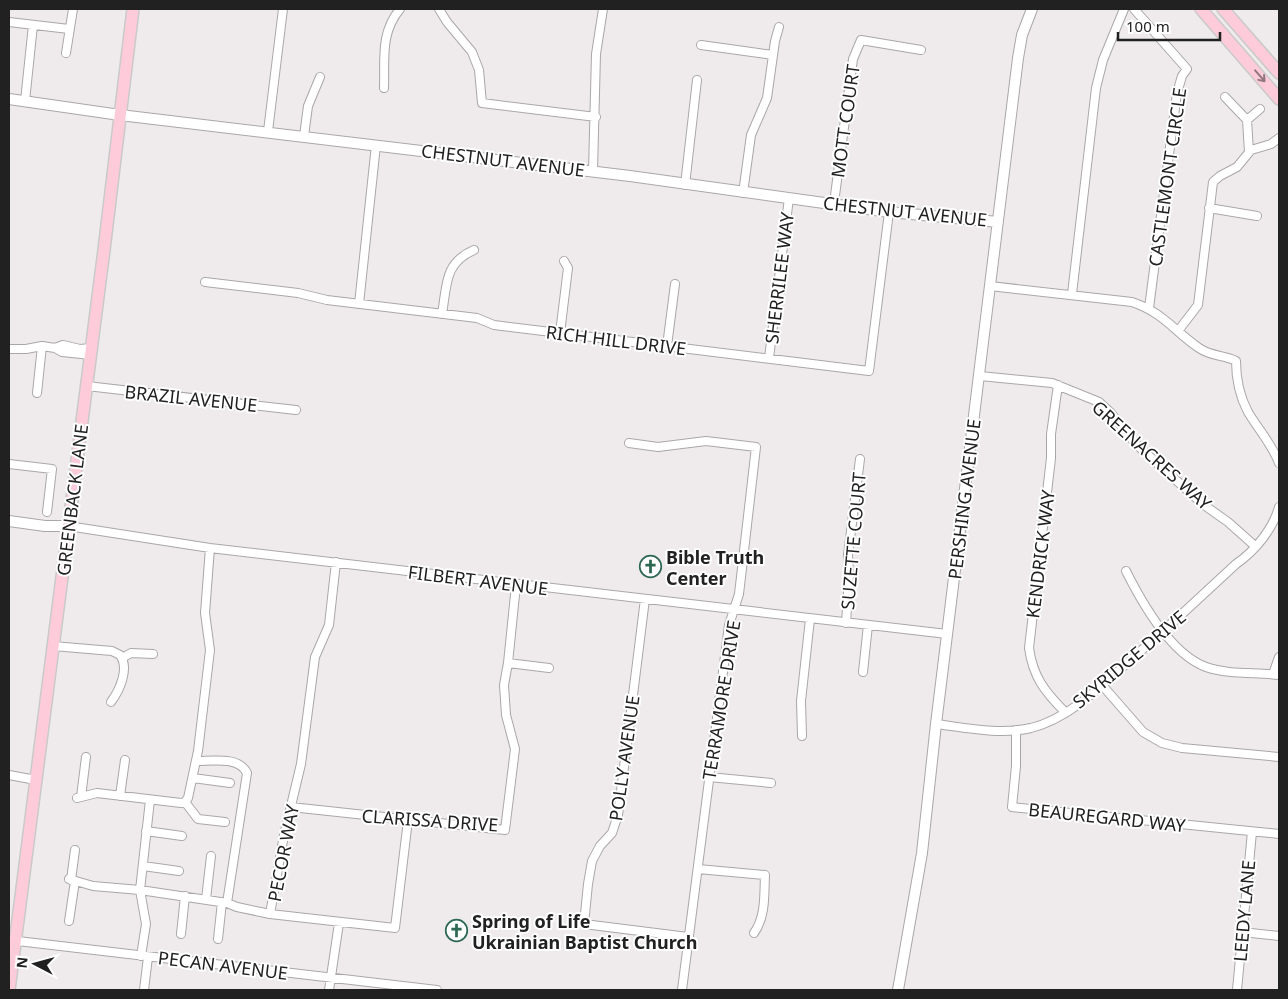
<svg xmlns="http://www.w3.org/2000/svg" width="1288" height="999" viewBox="0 0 1288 999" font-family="'Noto Sans',sans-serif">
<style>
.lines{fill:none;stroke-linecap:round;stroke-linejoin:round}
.street-casing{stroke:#aba7a8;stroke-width:10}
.secondary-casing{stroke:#aba7a8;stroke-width:12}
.primary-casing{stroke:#cacaca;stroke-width:14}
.street{stroke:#fff;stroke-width:8}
.secondary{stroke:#fff;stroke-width:10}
.primary{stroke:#fdcbd9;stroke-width:11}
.oneway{stroke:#90767d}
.labels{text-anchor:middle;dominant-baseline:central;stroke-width:4;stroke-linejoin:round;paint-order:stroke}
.street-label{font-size:18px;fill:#222121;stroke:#fff}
.poi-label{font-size:18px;font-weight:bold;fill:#222121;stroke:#fff;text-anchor:start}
</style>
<rect width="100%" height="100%" fill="#efebec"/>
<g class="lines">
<defs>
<path id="street" d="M 439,9 L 447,22 L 472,52 L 479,70 L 482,103 L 596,117
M 1134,9 L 1187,69 L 1182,76 L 1177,93 L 1149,308
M 9,22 L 69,29
M 701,45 L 773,55
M 66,53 L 73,9
M 384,88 C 385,59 380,33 400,9
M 1225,97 L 1247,120 L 1249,152
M 25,101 L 33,25
M 1247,120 L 1260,109
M 268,131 L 283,9
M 304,136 L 308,106 L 320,77
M 593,171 L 596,54 L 603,9
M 685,185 L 697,80
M 743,193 L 751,135 L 767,98 L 775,41 L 779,27
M 834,203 L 853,59 L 861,40 L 921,50
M 1209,208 L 1257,216
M 205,282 L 298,293 L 327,300 L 477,318 L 494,325 L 869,371 L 889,212
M 990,286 L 1132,302 C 1164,313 1174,331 1199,348 C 1212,357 1225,355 1236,361 C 1236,378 1240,397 1248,412 C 1258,429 1272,444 1279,463
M 1072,294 L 1096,88 L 1103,60 L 1124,9
M 359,304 L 376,145
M 442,314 C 447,285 444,263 474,250
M 1178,331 L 1198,305 L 1213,182 L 1220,176 L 1237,167 L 1251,150 L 1271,144 L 1279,138
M 560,333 L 568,268 L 564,261
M 667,346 L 675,284
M 55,348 L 62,352 L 91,355
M 9,349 L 26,349 L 42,346 L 55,348 L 63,345 L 80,349 L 91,348
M 769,358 L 789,198
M 980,376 L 1052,383 L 1099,402 L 1111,413 L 1135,443 L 1149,456 L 1204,505 L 1228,522 L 1255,546
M 1058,385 L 1051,434 L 1051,458 L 1029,648 C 1033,677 1045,692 1065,712
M 87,386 L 296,410
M 37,393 L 42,346
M 629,443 L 658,447 L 706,441 L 756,447 L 739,594 L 729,625 L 682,990
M 9,464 L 52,469 L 47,512
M 68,526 L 210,548 L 947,634
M 336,562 L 329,625 L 315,657 L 301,764 L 284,835 L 270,914 L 395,928 L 408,820
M 1126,571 C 1142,603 1171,654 1206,667 C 1229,675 1256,672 1279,675
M 645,599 L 618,815 L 612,833 L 600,846 L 592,861 L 588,884 L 584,924 L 688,937
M 846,623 L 849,576 L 848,555 L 860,459
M 53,646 L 112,651 L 120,655 C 130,669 119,691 111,702
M 122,658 L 131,653 L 153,654
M 508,663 L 549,668
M 863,672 L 868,625
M 1273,674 L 1279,657
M 1102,685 L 1143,732 L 1162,743 L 1182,748 L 1279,757
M 936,724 C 967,728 1000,735 1031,728 C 1071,718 1104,683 1134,657 C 1169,626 1203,595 1236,564 C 1255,551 1273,529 1279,507
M 1016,730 L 1016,766 L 1012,807 L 1279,834
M 802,736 L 801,701 L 810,619
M 196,761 C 212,761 239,756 247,773 L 227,903
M 9,775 L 36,780
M 709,777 L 771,783
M 193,778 L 230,783
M 120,796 L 125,760
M 81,797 L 86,757
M 77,798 L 97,793 L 181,803 L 185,802 L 188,798 L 198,751 L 210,650 L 205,613 L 210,548
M 185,802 L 198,819 L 225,822
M 291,807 L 505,830 L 515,749 L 506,715 L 504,685 L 508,663 L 516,585
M 146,831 L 182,836
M 143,866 L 179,871
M 698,869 L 765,875 C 764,895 766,916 754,933
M 69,879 L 93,886 L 140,890 L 227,903 L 237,907 L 270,914
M 71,880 L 75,850
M 206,899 L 211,856
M 69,921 L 75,881
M 1242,932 L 1279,936
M 181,934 L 185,896
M 218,939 L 222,902
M 9,940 L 437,990
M 141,956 L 146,924 L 140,890 L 150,800
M 144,990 L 148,957
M 329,990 L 339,923
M 1237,990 L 1252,832"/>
<path id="secondary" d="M 9,99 L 120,115 L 630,176 L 889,212 L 998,222
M 9,521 L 45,526 L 68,526
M 898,990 L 922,853 L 936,724 L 1018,58 L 1022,35 L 1032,9"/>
<path id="primary" d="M 1201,9 L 1279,99
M 1223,9 L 1279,73
M 9,990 L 104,250 L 133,9"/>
</defs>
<use href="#street" class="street-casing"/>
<use href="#secondary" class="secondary-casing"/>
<use href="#primary" class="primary-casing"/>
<use href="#street" class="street"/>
<use href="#secondary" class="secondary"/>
<use href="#primary" class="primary"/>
</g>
<defs><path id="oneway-shaft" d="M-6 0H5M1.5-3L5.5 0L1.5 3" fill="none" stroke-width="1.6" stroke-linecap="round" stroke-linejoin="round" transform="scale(1.25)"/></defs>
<use class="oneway" href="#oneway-shaft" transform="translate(1260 76) rotate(49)"/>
<defs>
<symbol id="church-ring" viewBox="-11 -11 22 22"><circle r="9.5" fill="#fff" stroke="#2c6852" stroke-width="1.5"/><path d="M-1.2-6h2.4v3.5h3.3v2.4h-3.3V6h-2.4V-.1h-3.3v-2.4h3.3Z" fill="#2c6852"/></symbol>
</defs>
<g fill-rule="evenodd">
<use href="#church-ring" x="638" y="554" width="25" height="25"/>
<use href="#church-ring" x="444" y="918" width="25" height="25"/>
</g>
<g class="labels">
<g class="street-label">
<text transform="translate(845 121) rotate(-82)">MOTT COURT</text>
<text transform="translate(503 160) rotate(7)">CHESTNUT AVENUE</text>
<text transform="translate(1167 177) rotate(-82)">CASTLEMONT CIRCLE</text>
<text transform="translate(905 211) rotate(6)">CHESTNUT AVENUE</text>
<text transform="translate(779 278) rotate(-83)">SHERRILEE WAY</text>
<text transform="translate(616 340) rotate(7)">RICH HILL DRIVE</text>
<text transform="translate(191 398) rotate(6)">BRAZIL AVENUE</text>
<text transform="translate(1152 455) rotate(42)">GREENACRES WAY</text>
<text transform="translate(964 499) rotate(-83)">PERSHING AVENUE</text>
<text transform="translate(72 500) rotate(-83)">GREENBACK LANE</text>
<text transform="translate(853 541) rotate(-85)">SUZETTE COURT</text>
<text transform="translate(1040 554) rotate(-83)">KENDRICK WAY</text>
<text transform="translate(478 580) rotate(7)">FILBERT AVENUE</text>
<text transform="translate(1129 659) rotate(-40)">SKYRIDGE DRIVE</text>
<text transform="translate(721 700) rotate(-81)">TERRAMORE DRIVE</text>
<text transform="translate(624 758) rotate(-82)">POLLY AVENUE</text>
<text transform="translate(1107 817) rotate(6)">BEAUREGARD WAY</text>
<text transform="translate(430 820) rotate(4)">CLARISSA DRIVE</text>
<text transform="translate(283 853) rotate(-79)">PECOR WAY</text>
<text transform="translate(1244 911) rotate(-85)">LEEDY LANE</text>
<text transform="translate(223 965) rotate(7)">PECAN AVENUE</text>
</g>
<g class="poi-label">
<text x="666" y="557">Bible Truth<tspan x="666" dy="21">Center</tspan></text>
<text x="472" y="921">Spring of Life<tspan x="472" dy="21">Ukrainian Baptist Church</tspan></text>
</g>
</g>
<rect width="1288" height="999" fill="none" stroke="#222121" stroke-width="20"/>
<g transform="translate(35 964) rotate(276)" stroke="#ffffff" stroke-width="4" paint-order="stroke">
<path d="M0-4L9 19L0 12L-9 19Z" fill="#222121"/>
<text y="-8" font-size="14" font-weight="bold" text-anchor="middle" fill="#222121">N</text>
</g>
<path d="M1118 32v8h102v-8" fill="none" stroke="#222121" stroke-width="2.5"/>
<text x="1126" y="32" font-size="15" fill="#222121" stroke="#ffffff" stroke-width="4" paint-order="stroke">100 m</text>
</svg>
